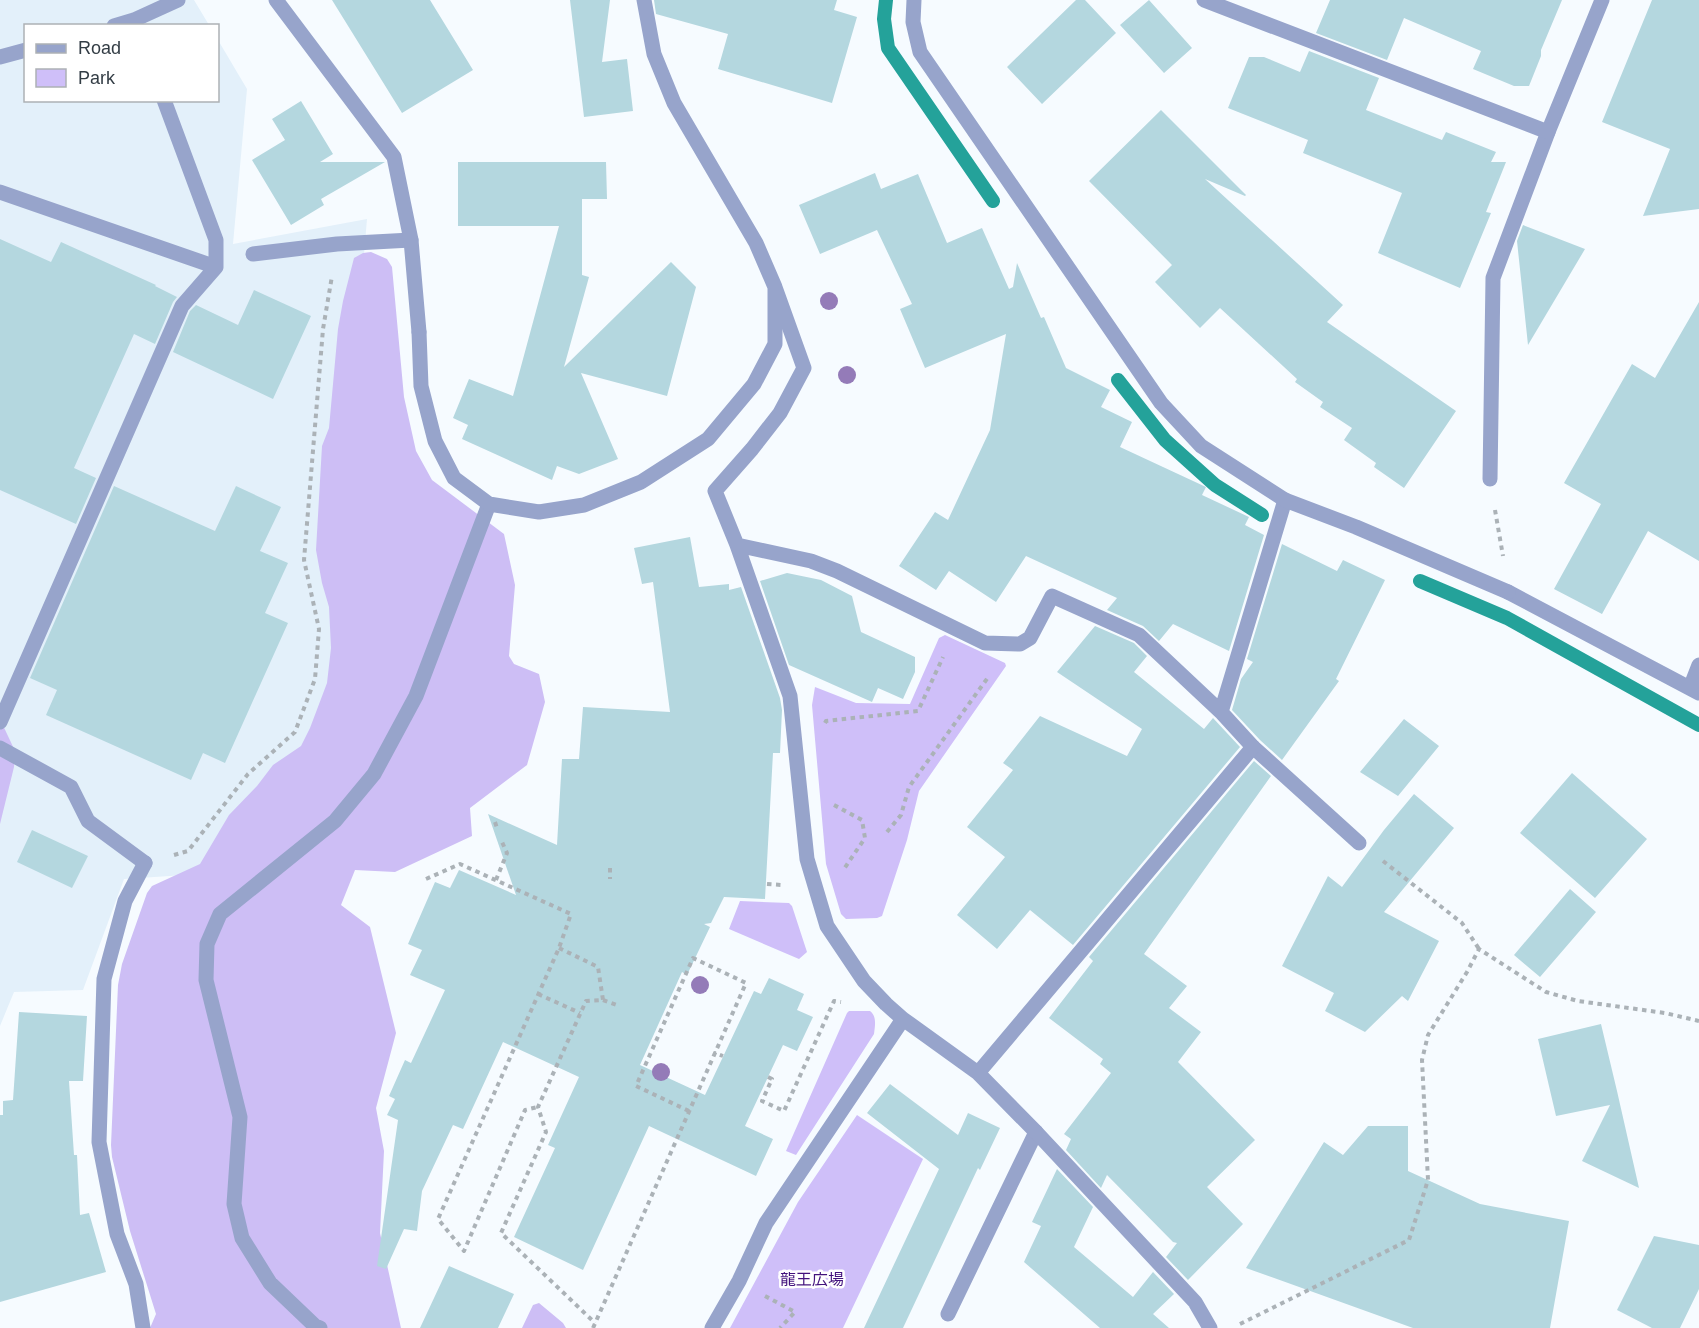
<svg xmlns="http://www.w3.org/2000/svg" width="1699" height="1328" viewBox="0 0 1699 1328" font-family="Helvetica,'Noto Sans JP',sans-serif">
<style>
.built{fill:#e3f0fa}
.green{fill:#cfbff9}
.forest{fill:#cdbef5}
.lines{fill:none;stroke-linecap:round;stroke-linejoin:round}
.stream{stroke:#24a29a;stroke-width:14}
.building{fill:#b4d7df}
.path{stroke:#abb2b7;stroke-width:4;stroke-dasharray:4.5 4.5;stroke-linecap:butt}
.service{stroke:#97a4cb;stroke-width:15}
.minor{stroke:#97a4cb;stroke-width:15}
.tertiary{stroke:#97a4cb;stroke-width:15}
.tree{fill:#947bb8}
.labels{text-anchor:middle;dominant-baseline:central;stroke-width:5;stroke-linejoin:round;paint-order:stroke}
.park-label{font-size:16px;fill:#43137d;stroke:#fff}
</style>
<rect width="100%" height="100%" fill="#f6fbff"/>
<path class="built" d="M 0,0 L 194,0 L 209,25 L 26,26 L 26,100 L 218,100 L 218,40 L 247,89 L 233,244 L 367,219 L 338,557 L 348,676 L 300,761 L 200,874 L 124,879 L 83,990 L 14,992 L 0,1026 Z"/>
<path class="green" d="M 945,635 L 1005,663 L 1006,666 L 919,791 L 907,840 L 882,916 L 877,918 L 846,919 L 841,914 L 826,864 L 812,705 L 815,687 L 856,703 L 910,704 L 939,638 Z
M 740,901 L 789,903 L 792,906 L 807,952 L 799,959 L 729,929 Z
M 870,1011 C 877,1016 875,1026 874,1034 L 796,1155 L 786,1151 L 847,1013 L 849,1011 Z
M 857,1115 L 923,1159 L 843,1328 L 730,1328 L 798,1202 Z"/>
<path class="forest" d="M 371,252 L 387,259 L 392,267 L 404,397 L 416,451 L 432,480 L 504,534 L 515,585 L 509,656 L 514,664 L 539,674 L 545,702 L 527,765 L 470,808 L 472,836 L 395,872 L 355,870 L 341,905 L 370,927 L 396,1033 L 376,1108 L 384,1151 L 380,1233 L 401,1328 L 150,1328 L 156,1314 L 130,1231 L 112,1157 L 111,1145 L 118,985 L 122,964 L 147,893 L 152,886 L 200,864 L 229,815 L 257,786 L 273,765 L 301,746 L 310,728 L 327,683 L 331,648 L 329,607 L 322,583 L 316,550 L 322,446 L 329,428 L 338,329 L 343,301 L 354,258 L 363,253 Z
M 0,719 L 15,751 L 14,767 L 0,824 Z
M 539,1303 L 563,1323 L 566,1328 L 522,1328 L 533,1305 Z"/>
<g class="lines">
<path class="stream" d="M 886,0 L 884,19 L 888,48 L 993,201
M 1118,380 L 1165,440 L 1215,485 L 1262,515
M 1420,581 L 1507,618 L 1699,725"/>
</g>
<path class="building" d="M 332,0 L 430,0 L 473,70 L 402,113 Z
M 570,0 L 610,0 L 602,62 L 627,59 L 633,111 L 584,117 Z
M 654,0 L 837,0 L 834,10 L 857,17 L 832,103 L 718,69 L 728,34 L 656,14 Z
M 1076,0 L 1085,0 L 1116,33 L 1042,104 L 1007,67 Z
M 1149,0 L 1192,48 L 1164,73 L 1120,25 Z
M 1330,0 L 1562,0 L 1541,50 L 1541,56 L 1529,86 L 1514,86 L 1473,69 L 1481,51 L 1404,18 L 1387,60 L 1316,33 Z
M 1652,0 L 1699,0 L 1699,209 L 1643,216 L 1670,149 L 1602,122 Z
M 1309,51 L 1379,78 L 1366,110 L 1442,140 L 1446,132 L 1496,152 L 1491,162 L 1506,162 L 1486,212 L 1491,213 L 1460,288 L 1378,253 L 1402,193 L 1303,153 L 1308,140 L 1228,108 L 1249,57 L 1264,57 L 1300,72 Z
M 301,101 L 333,154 L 320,162 L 385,162 L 321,199 L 324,205 L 291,225 L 252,160 L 285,140 L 272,119 Z
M 1161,110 L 1246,195 L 1245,196 L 1205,179 L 1343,305 L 1327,322 L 1456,411 L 1404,488 L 1374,467 L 1376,463 L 1344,440 L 1352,428 L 1320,407 L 1323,402 L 1295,382 L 1297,379 L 1220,308 L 1200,328 L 1155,282 L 1172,265 L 1089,181 Z
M 458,162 L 606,162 L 607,199 L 582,199 L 582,275 L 589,277 L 564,367 L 671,262 L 696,287 L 667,396 L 581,373 L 618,459 L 579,474 L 557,466 L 552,480 L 462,439 L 468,425 L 453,418 L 469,379 L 513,396 L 559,226 L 458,226 Z
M 875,173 L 881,189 L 918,174 L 947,243 L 982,228 L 1009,289 L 1013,287 L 1017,263 L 1041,318 L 1044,317 L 1066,368 L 1110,390 L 1101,407 L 1132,422 L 1120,447 L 1206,487 L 1202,495 L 1249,517 L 1245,525 L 1264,535 L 1229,651 L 1173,624 L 1159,641 L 1143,626 L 1107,610 L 1117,598 L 1026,556 L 996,602 L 949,571 L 936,590 L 899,566 L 935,512 L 948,520 L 990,430 L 1006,334 L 925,368 L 900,309 L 912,304 L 877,230 L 820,254 L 799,205 Z
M 1523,225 L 1585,249 L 1528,345 L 1517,241 Z
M 0,239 L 51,262 L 61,242 L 156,285 L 155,286 L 177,297 L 173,302 L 155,344 L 134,334 L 74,468 L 96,478 L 76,524 L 0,490 Z
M 254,290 L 311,316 L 273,399 L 173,352 L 190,311 L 196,305 L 238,325 Z
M 1699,302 L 1699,561 L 1648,531 L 1602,614 L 1554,589 L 1601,504 L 1564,483 L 1632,364 L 1655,378 Z
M 114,486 L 215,531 L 236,486 L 281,507 L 260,551 L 288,563 L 265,613 L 288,623 L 225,763 L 203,753 L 191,780 L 46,715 L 57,690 L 30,678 Z
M 690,537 L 699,587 L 729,584 L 729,590 L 741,587 L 780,698 L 782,710 L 780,753 L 773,753 L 765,899 L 724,897 L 711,923 L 704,924 L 710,927 L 687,975 L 682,972 L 640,1065 L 705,1095 L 754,991 L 761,994 L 769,978 L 804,994 L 797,1010 L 813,1017 L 797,1051 L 783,1045 L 745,1126 L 773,1139 L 756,1176 L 649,1126 L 583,1270 L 514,1237 L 555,1148 L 548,1145 L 579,1077 L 503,1042 L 463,1129 L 453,1125 L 422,1191 L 417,1231 L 404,1229 L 386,1269 L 377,1266 L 398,1120 L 387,1115 L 395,1099 L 389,1096 L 405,1060 L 411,1063 L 445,990 L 410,975 L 422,950 L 408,944 L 435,882 L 450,888 L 459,870 L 516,895 L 488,814 L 557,845 L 562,759 L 579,759 L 583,707 L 670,712 L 653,582 L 642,584 L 634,548 Z
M 1282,544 L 1337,571 L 1343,560 L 1385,580 L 1336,679 L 1339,681 L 1282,760 L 1260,740 L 1232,710 L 1241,679 L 1253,662 L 1247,659 Z
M 787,573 L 821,580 L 852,596 L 861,632 L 915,657 L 915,672 L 903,699 L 878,688 L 872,702 L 789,665 L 760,581 Z
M 1095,626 L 1134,643 L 1147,656 L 1134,672 L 1204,729 L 1213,718 L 1240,747 L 1073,945 L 1030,910 L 997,949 L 957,915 L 1005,857 L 967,827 L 1013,770 L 1003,763 L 1040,716 L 1127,756 L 1142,729 L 1057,672 Z
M 1404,719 L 1439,746 L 1398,796 L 1360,772 Z
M 1254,761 L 1271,776 L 1144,954 L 1187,986 L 1169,1008 L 1201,1032 L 1178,1062 L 1255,1140 L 1207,1187 L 1243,1224 L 1188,1280 L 1166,1257 L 1177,1243 L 1173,1242 L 1107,1175 L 1101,1188 L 1066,1150 L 1071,1139 L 1064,1134 L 1111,1073 L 1100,1064 L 1103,1059 L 1049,1018 L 1093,961 L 1089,957 Z
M 1572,773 L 1647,839 L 1595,898 L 1520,833 Z
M 1414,794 L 1454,828 L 1384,912 L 1439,941 L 1408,1001 L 1402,996 L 1365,1032 L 1325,1011 L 1334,993 L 1282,966 L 1328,876 L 1342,887 L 1384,830 Z
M 32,830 L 88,856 L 72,888 L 17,862 Z
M 1570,889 L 1596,912 L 1540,977 L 1514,955 Z
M 19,1012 L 87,1016 L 83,1081 L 69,1081 L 74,1155 L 77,1155 L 80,1215 L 89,1213 L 106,1272 L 0,1302 L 0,1115 L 3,1115 L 3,1101 L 13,1100 Z
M 1601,1024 L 1617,1091 L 1639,1188 L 1582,1161 L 1610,1105 L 1556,1116 L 1538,1039 Z
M 890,1084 L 958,1135 L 968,1113 L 1000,1128 L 980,1170 L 978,1168 L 903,1328 L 864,1328 L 939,1169 L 867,1113 Z
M 1368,1126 L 1408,1126 L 1408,1171 L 1480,1204 L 1569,1221 L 1550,1328 L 1413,1328 L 1246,1268 L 1324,1142 L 1343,1155 Z
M 1057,1169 L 1093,1207 L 1074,1247 L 1133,1297 L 1153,1272 L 1174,1294 L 1153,1314 L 1169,1328 L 1100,1328 L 1024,1262 L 1041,1226 L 1032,1222 Z
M 1654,1236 L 1699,1245 L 1699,1289 L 1680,1328 L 1652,1328 L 1617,1310 Z
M 449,1266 L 514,1294 L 498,1328 L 420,1328 Z"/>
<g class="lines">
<path class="path" d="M 1495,510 L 1503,556
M 825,723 L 826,721 L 918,711 L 943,657
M 834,805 L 862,820 L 865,838 L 844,869
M 495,822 L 497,828
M 887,832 L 901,815 L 909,787 L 989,676
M 174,855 L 188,851 L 248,774 L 295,732 L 315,679 L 319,629 L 304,560 L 323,329 L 332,276
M 1383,861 L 1462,923 L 1479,949
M 610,868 L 610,879
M 426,879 L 460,864 L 571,914 L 559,948 L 438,1219 L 464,1251 L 525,1110 L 538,1107
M 496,880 L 507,853 L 502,842
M 767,884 L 782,885
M 559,948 L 598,967 L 603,1000 L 586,1001 L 538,1107 L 546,1132 L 501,1233 L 595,1323
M 538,994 L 580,1013
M 603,1000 L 617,1005
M 768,1077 L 772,1079 L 762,1101 L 784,1111 L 834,1001 L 841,1002
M 689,1111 L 636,1086 L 693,958 L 746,983 L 715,1053
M 765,1296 L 795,1312 L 780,1328
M 1240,1324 L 1409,1240 L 1428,1180 L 1422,1060 L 1428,1035 L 1467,972 L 1479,949 L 1546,992 L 1578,1001 L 1665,1013 L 1699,1021
M 593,1328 L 715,1053 L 723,1056"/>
<path class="service" d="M 114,26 L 134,20 L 178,0
M 0,57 L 26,50
M 0,192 L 216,267
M 253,254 L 337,244 L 411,240
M 1490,479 L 1493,278 L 1548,132
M 0,722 L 182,306 L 216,267 L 216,240 L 164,100
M 1253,747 L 1359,843
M 0,748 L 71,787 L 88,821 L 145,863
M 948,1314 L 1036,1132
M 320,1328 L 315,1326 L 270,1283 L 242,1238 L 234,1204 L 240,1117 L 206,980 L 207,944 L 220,914 L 335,821 L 374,774 L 416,696 L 489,504"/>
<path class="minor" d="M 276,0 L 394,157 L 411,240 L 419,332
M 1204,0 L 1548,132 L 1602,0
M 776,290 L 804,368 L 780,413 L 752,449 L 715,491 L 737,545 L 790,696 L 807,859 L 827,926 L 864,981 L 886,1004 L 903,1019
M 737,545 L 811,561 L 837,571 L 985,643 L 1020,644 L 1030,638 L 1052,596 L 1139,635 L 1221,712
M 1508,592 L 1699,693
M 1690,688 L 1699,665
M 978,1073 L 1253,747 L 1221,712 L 1285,500
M 143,1328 L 136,1284 L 117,1234 L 99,1142 L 104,979 L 125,901 L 145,863
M 712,1328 L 739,1281 L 766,1223 L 903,1019 L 978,1073 L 1036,1132 L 1195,1302 L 1210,1328"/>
<path class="tertiary" d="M 914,0 L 913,22 L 920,52 L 1161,403 L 1201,446 L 1285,500 L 1356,527 L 1508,592
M 419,332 L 421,386 L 435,441 L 454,478 L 489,504 L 539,512 L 584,505 L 641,482 L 708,439 L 754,384 L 775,344 L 775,287 L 756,243 L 674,103 L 654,54 L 644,0"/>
</g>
<g class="tree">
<circle cx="829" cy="301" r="9"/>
<circle cx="847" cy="375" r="9"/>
<circle cx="700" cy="985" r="9"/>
<circle cx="661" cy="1072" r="9"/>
</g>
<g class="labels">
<g class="park-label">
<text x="812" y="1279">龍王広場</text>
</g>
</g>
<rect x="24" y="24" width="195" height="78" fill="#ffffff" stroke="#adb1b5" stroke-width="1.5"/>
<rect x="36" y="44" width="30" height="9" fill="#97a4cb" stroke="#adb1b5" stroke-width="1.5"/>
<text x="78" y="54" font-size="18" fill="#333d45">Road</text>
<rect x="36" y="69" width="30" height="18" fill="#cfbff9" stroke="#adb1b5" stroke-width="1.5"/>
<text x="78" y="84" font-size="18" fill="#333d45">Park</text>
</svg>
